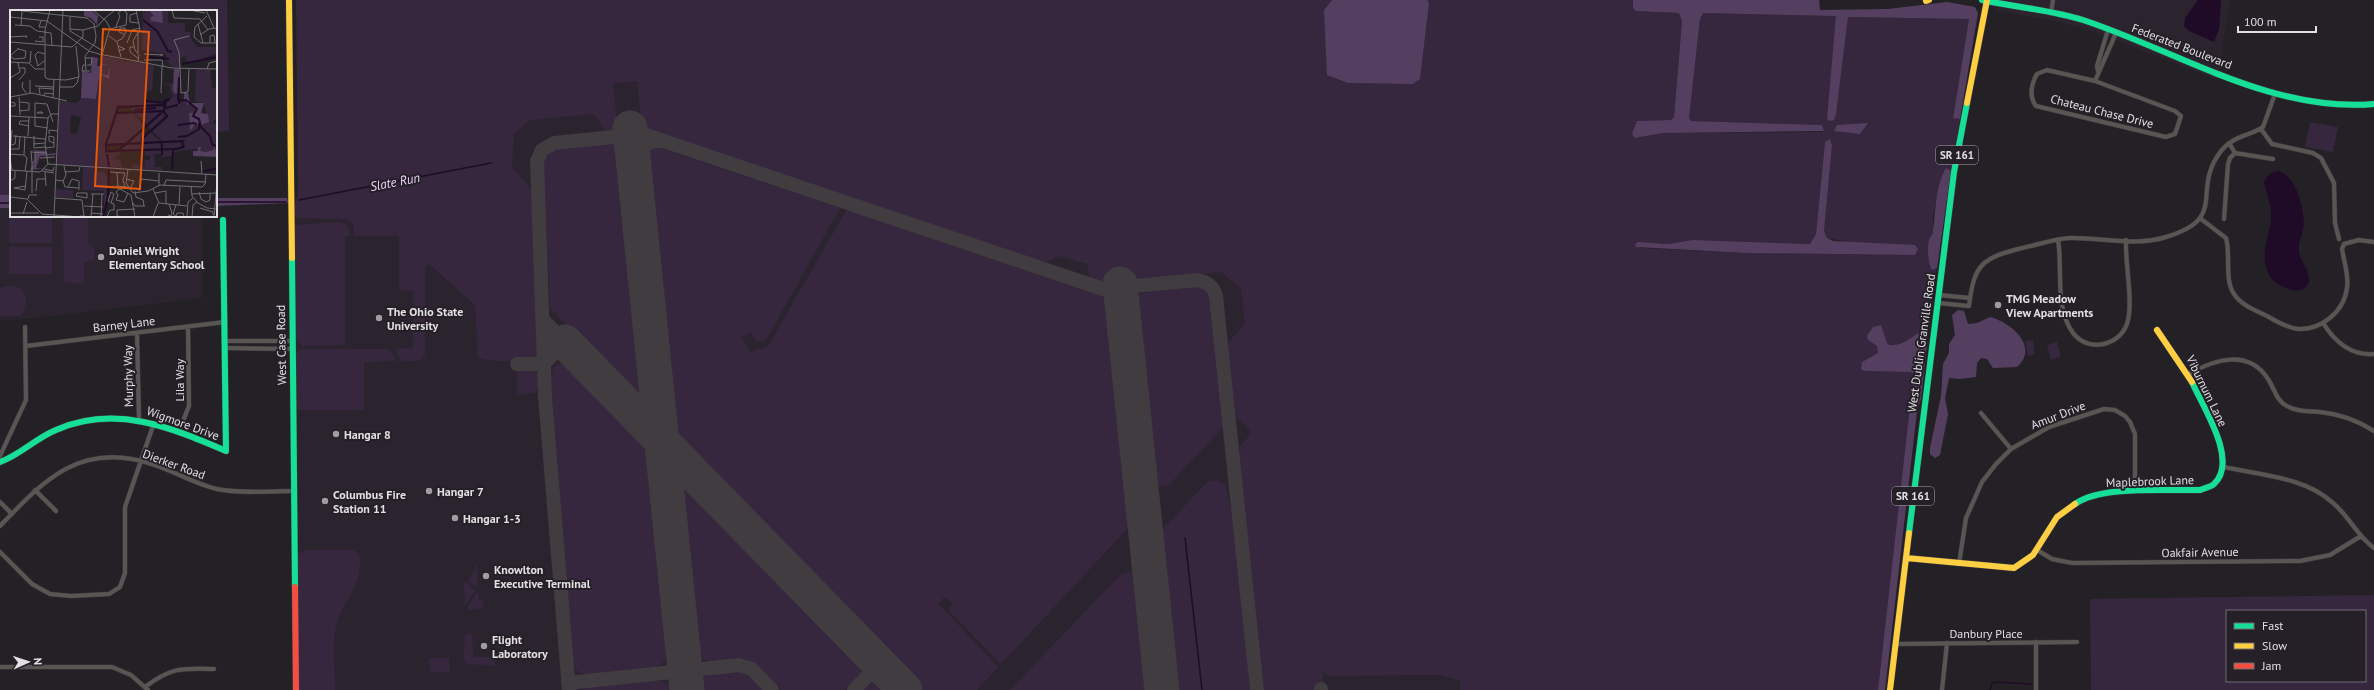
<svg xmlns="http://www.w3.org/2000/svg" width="2374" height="690" viewBox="0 0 2374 690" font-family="'PT Sans',sans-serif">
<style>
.built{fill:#2b242f}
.green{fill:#36273e;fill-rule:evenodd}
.forest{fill:#553f60}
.water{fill:#1f0a28}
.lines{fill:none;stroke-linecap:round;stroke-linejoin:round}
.stream{stroke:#1f0a28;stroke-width:1.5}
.taxiway{stroke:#403c40;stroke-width:14}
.runway{stroke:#403c40;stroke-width:35}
.street-casing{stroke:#3f3c40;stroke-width:5}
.fast-casing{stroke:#3f3c40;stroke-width:7}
.slow-casing{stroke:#3f3c40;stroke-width:7}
.jam-casing{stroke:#3f3c40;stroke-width:7}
.street{stroke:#595552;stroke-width:4}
.fast{stroke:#16e098;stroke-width:6}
.slow{stroke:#ffcf43;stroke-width:6}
.jam{stroke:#f24e42;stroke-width:6}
.poi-dot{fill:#a09ca1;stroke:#252027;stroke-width:1.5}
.labels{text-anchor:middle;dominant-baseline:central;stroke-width:4;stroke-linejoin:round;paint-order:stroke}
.shield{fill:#252027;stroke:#a9a6ab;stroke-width:1}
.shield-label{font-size:11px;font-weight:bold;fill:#e2dfe3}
.street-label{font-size:12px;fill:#e2dfe3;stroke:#252027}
.poi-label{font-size:12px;font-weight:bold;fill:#e2dfe3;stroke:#252027;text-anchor:start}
.water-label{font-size:13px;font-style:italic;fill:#ecd2f8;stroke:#252027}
.inset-river{fill:none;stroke:#1f0a28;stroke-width:2}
.inset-road{fill:none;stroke:#706d72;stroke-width:1}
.view{fill:#e8590c;fill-opacity:0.15;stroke:#e8590c;stroke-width:2}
.inset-edge{fill:none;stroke:#e2dfe3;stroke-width:2}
</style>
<rect width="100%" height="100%" fill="#242126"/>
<path class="built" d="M 473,0 L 1322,89 L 1332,676 L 1439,675 L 1460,682 L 1460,690 L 300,690 L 295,204 L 298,195 Z
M 1987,0 L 2230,0 L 2218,80 L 2098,33 L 2060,22 L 1999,11 Z
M 0,208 L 11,208 L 11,216 L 202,216 L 202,298 L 18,320 L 0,320 Z"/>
<path class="green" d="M 0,0 L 227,0 L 229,131 L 216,132 L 216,11 L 11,11 L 11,195 L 0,195 Z
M 296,0 L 1332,0 L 1324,10 L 1348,83 L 1413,84 L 1420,79 L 1429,3 L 1427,0 L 1633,0 L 1633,8 L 1636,11 L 1680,13 L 1682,21 L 1674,117 L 1671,120 L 1637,121 L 1635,138 L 1663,133 L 1822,132 L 1822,125 L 1691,121 L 1689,118 L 1700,19 L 1703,13 L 1836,16 L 1836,115 L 1848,17 L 1969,19 L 1953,117 L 1960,119 L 1951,171 L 1946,168 L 1939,187 L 1933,217 L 1933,233 L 1929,241 L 1932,270 L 1937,268 L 1928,336 L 1926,331 C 1919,332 1902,343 1893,346 L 1887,343 L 1877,346 L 1878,353 L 1862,362 L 1864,371 L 1910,372 L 1915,374 L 1912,388 L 1878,690 L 1460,690 L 1460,681 L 1439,675 L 1332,676 L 1323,672 L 1322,690 L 1264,690 L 1239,453 L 1240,447 L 1252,432 L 1235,416 L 1228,343 L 1245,323 L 1241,289 L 1221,272 L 1108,284 L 1090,278 L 1087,264 L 1058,256 L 1045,263 L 642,127 L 637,81 L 613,84 L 618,130 L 606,131 L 594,114 L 530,120 L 514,134 L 512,167 L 532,190 L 537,355 C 530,362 486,363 478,357 L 475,305 L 429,264 L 425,265 L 425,355 L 419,361 L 401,361 L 395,349 L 413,348 L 413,291 L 399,290 L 399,236 L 355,236 L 353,225 L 347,219 L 297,218 C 291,211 295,203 298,195 ZM 1825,142 L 1832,142 L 1832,145 L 1824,231 L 1827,238 L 1915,255 L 1747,253 L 1640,248 L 1639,242 L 1668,244 L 1693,240 L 1810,244 L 1816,234 Z
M 2310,122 L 2338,127 L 2333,152 L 2305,147 Z
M 612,142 L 621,150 L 645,396 L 639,398 L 550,308 L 543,164 L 550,151 Z
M 654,146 L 840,208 L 766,340 L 757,342 L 752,333 L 741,337 L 750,352 L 768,346 L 847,209 L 1100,294 L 1110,307 L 1131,517 L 1129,527 L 1001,664 L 949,611 L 953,603 L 944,597 L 939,604 L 998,667 L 977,690 L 923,690 L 675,437 L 645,155 Z
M 63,216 L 88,216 L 88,243 L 96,250 L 94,251 L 94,260 L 84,262 L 84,284 L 64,282 Z
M 9,217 L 52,217 L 52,243 L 9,243 Z
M 339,222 L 348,225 L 350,236 L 345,236 L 345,345 L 302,346 L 296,340 L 295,225 Z
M 9,247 L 52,247 L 52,274 L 9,274 Z
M 7,286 C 27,284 30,303 21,316 L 0,316 L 0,288 Z
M 1200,286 L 1210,296 L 1224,426 L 1169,485 L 1160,486 L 1153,481 L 1135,300 L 1141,293 Z
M 2033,340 L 2035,354 L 2028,356 L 2025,341 Z
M 2057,342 L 2061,357 L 2051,360 L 2047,345 Z
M 300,349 L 386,349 L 393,353 L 396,361 L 364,362 L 364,410 L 296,410 L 296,353 Z
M 561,361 L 572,365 L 647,442 L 651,450 L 672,649 L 665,661 L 657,667 L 588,675 L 579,673 L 574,667 L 551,381 L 553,368 Z
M 517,368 L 529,368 L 537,373 L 540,384 L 535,393 L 517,395 Z
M 1217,480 L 1226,485 L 1234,528 L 1250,690 L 1173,690 L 1158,540 L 1161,531 L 1208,481 Z
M 688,484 L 862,664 L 861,674 L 845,690 L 781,690 C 772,680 761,665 749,660 C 732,654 712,668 697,656 L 679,485 Z
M 306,550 L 353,550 L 359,554 C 364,585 344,597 337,623 C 331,643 335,669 335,690 L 299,690 L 298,554 Z
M 476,564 L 477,564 L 478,588 L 468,581 L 475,570 Z
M 1130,571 L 1136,574 L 1138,581 L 1149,690 L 1010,690 L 1121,574 Z
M 467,582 L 475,591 L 465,605 L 464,583 Z
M 476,593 L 479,593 L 479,600 L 483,600 L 483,609 L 466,610 Z
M 2374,595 L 2374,690 L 2091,690 L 2090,599 ZM 2227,611 L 2365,611 L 2365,681 L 2227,681 Z
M 465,634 L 472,635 L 473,657 L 494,657 L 495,666 L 467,664 L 464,658 Z
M 429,658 L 449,658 L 450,672 L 430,672 Z
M 739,671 L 751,676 L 764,690 L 701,690 L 701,679 L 708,674 Z
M 653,679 L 668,684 L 674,690 L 581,690 L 588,687 Z
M 876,682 L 883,684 L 890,690 L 863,690 L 870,683 Z"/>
<path class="forest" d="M 1332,0 L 1427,0 L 1429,3 L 1420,79 L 1413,84 L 1348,83 L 1327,75 L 1324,10 Z
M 1633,0 L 1819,0 L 1820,10 L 1888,9 L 1947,2 L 1975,7 L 1978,13 L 1960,119 L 1953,118 L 1969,19 L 1848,17 L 1836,115 L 1834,120 L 1830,121 L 1827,119 L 1836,16 L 1703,13 L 1700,19 L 1689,118 L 1691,121 L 1822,125 L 1824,131 L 1663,133 L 1635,138 L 1632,134 L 1637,121 L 1671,120 L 1674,117 L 1682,21 L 1679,13 L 1636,11 L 1633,8 Z
M 1868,123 L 1860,134 L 1834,131 L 1837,125 Z
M 1830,139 L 1832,145 L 1824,231 L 1827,238 L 1833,241 L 1915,245 L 1918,249 L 1915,255 L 1747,253 L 1636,247 L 1635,244 L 1638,242 L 1668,244 L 1693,240 L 1810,244 L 1816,234 L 1825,142 Z
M 1946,168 L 1951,171 L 1937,268 L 1932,270 C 1928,264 1927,247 1929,240 C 1930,237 1933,235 1933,231 C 1936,211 1935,186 1946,168 Z
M 0,195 L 11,195 L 11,208 L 0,208 Z
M 216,198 L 287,198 L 288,203 L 216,206 Z
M 1958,310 L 1964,311 L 1968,324 L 1977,323 L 1990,317 C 2010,322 2040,346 2017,367 L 1993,368 L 1987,359 L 1981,358 L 1977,363 L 1976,377 L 1960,379 L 1949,378 L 1945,398 L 1948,414 L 1940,455 L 1935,458 L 1930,454 L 1930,448 L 1941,396 L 1943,364 L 1949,353 L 1949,344 L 1955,335 L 1952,315 Z
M 1881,325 L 1887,343 L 1890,345 C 1904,347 1914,332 1926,331 L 1928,336 L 1921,399 L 1917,411 L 1885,690 L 1878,690 L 1912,388 L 1915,374 L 1910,372 L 1864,371 L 1861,369 L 1862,362 L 1878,353 L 1877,346 L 1868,340 L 1867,336 L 1873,327 Z"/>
<path class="water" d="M 2198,0 L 2221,0 L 2219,29 L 2214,42 L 2189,31 L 2184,26 L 2185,18 Z
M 2278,171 C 2296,175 2303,206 2304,222 C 2304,232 2297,243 2299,252 C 2301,262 2310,272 2309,281 C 2306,299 2274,288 2268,273 C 2260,251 2269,239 2271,219 C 2272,207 2267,194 2264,183 C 2266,175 2271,173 2278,171 Z"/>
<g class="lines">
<path class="stream" d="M 299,200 L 491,163
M 216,202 L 286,202
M 0,203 L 11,203
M 1185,538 L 1202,690
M 1990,690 L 1992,683 L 1996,682 L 2031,684"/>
<path class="taxiway" d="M 633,153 L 650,142 L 663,141
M 517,364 L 544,364 L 565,342 L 542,319
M 568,683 L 739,665 L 752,669 L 772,690
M 1321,689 L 1321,690
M 569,690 L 545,396 L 537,161 L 542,150 L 554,143 L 643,134 L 1103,289 L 1198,280 C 1208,283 1213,286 1216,296 L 1257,690
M 854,690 L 879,664"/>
<path class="runway" d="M 630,128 L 687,690
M 1120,284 L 1162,690
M 565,342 L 905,690"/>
<defs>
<path id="street" d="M 2051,13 L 2053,0
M 2047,70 L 2095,81 L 2175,111 L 2181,116 L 2175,134 L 2166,137 L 2036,106 C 2029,97 2031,84 2037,74 Z
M 2098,71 L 2097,66 L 2108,30
M 2095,81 L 2116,33
M 2261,129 L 2272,144 L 2313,153 L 2321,158 L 2334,183 L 2335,223 L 2339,239
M 2229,143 L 2235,153
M 2235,153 L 2273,159
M 2201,219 L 2226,238 C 2231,255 2224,279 2234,294 C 2241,305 2255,310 2267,316 C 2276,321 2287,328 2298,329 C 2321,330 2344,312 2347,288 C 2349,275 2344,262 2342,249 L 2344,244 L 2359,240 L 2374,242
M 2224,219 L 2228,164 L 2230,158 L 2235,153
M 2058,240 C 2063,269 2054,307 2073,333 C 2089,354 2123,345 2128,320 C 2133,300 2125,263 2126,240
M 1939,295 L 1970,298
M 1938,303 L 1969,306 C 1974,264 1982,258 2022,248 C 2037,245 2054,239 2069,238 C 2101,237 2135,247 2166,237 C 2230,218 2190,191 2221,151 C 2234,135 2248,137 2263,127 L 2275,94
M 2323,323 C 2335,342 2351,356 2374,354
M 137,333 L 139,418
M 225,341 L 292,341
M 26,346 L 225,322
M 225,348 L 292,349
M 2188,374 C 2214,360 2248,348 2268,379 C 2275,389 2276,402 2289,407 C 2298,412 2310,411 2320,412 C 2339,414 2357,420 2374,431
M 1981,413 L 2011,449
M 179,431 L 189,406 L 188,327
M 0,456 L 26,400 L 25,327
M 2224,467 C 2260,475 2305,477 2333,503 C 2349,516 2357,536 2374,548
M 35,490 L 56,511
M 0,502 L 12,514
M 0,526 C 45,479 81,441 152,464 C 174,471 195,484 217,489 C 242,494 269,491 294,491
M 2037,550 L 2052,559 L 2072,563 L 2300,561 L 2330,555 L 2361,536
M 0,552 L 32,584 L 50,594 L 71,596 L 109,594 L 120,587 L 125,573 L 125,507 L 154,423
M 1959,564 L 1966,518 L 1982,482 L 1996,464 L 2011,449 L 2049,427 L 2104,409 L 2115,410 L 2125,416 L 2130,422 L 2135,434 L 2135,491
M 2036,642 L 2036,690
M 1895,644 L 2077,642
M 0,667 L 112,667 L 131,675 L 148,690
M 145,687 C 171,667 182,668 214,669
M 1942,690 L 1947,643"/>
<path id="fast" d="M 1982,0 C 2015,7 2051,10 2083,20 C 2177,51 2272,113 2374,104
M 292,258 L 295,587
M 0,462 C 20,455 36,438 56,430 C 115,404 170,427 226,451 L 223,220
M 2075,504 C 2101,485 2168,491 2200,490 C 2204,488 2211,487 2214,484 C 2239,461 2203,407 2192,382
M 1909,533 L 1954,172 L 1967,103"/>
<path id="slow" d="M 289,0 L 292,258
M 1926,1 L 1929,0
M 1967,103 L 1987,0
M 2157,330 L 2192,382
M 1906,558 L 2014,568 L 2033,555 L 2057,517 L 2075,504
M 1890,690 L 1909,533"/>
<path id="jam" d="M 295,587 L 296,690"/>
</defs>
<use href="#street" class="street-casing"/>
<use href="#fast" class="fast-casing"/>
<use href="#slow" class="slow-casing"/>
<use href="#jam" class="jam-casing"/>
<use href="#street" class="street"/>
<use href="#fast" class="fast"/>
<use href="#slow" class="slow"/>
<use href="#jam" class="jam"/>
</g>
<g class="poi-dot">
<circle cx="101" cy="257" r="4"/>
<circle cx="1998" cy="305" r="4"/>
<circle cx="379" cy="318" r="4"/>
<circle cx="336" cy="434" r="4"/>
<circle cx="429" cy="491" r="4"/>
<circle cx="325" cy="501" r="4"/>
<circle cx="455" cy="518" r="4"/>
<circle cx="486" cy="576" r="4"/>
<circle cx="484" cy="646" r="4"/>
</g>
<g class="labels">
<g class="shield">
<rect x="1936" y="146" width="42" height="18" rx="3"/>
<rect x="1892" y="487" width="42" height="18" rx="3"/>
</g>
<g class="shield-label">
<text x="1957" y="155">SR 161</text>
<text x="1913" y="496">SR 161</text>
</g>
<g class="street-label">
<text transform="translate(2182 46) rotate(21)">Federated Boulevard</text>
<text transform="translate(2102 111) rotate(14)">Chateau Chase Drive</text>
<text transform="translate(124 324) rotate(-7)">Barney Lane</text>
<text transform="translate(1921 343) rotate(-82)">West Dublin Granville Road</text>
<text transform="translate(281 345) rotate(-91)">West Case Road</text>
<text transform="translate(128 376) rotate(-91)">Murphy Way</text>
<text transform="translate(179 380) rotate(-90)">Lila Way</text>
<text transform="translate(2207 391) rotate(64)">Viburnum Lane</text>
<text transform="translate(2058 415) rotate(-21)">Amur Drive</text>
<text transform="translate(183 423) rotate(20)">Wigmore Drive</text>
<text transform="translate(174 464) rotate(20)">Dierker Road</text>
<text transform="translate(2150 481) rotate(-2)">Maplebrook Lane</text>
<text transform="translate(2200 552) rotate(-1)">Oakfair Avenue</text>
<text x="1986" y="633">Danbury Place</text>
</g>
<g class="poi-label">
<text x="109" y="250">Daniel Wright<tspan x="109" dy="14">Elementary School</tspan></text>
<text x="2006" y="298">TMG Meadow<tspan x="2006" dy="14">View Apartments</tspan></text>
<text x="387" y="311">The Ohio State<tspan x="387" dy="14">University</tspan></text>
<text x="344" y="434">Hangar 8</text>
<text x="437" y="491">Hangar 7</text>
<text x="333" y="494">Columbus Fire<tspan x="333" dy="14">Station 11</tspan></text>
<text x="463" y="518">Hangar 1-3</text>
<text x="494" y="569">Knowlton<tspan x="494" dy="14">Executive Terminal</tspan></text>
<text x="492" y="639">Flight<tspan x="492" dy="14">Laboratory</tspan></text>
</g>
<g class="water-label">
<text transform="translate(395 182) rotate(-11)">Slate Run</text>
</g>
</g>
<g transform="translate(10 10)">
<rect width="207" height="207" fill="#242126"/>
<path d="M 133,0 L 158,0 L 158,13 L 175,13 L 175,22 L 181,22 L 181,29 L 187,37 L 207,37 L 207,46 L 205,44 L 181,53 L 176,50 L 177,46 L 173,47 L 169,49 L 171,57 L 162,57 L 156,50 L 156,44 L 132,40 ZM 93,46 L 114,50 L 115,54 L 116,51 L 144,55 L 142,80 L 135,82 L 134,91 L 155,93 L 107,97 L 107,105 L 95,134 L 92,135 L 95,136 L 95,143 L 112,142 L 104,149 L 110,150 L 113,158 L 47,155 L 50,91 L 67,93 L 71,88 L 87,89 L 88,68 L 92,65 L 99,68 L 99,59 L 99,65 L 91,64 L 92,55 L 97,55 L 92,54 ZM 61,105 L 71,107 L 67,124 L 60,123 ZM 186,59 L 200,59 L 202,78 L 207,78 L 207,109 L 203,111 L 204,115 L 207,112 L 206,137 L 203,136 L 203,140 L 196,142 L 187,141 L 187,139 L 169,141 L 162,143 L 162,146 L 152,147 L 152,144 L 144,144 L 145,157 L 152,157 L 151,161 L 122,158 L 123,154 L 135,157 L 134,150 L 140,150 L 140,146 L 135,145 L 135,141 L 176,138 L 174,132 L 177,130 L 153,131 L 142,121 L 158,108 L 154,101 L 156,92 L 163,87 L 159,75 L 152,73 L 163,74 L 163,80 L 164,83 L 168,84 L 168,92 L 176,91 L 177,96 L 180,94 L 185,99 L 185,103 L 179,103 L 182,115 L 194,120 L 191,115 L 199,112 L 194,93 L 185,91 ZM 153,95 L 153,100 L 124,102 L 121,98 ZM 151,102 L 137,114 L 126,104 L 127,103 ZM 123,103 L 135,116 L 116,133 L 97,134 L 108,104 ZM 153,103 L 157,106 L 141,119 L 138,116 ZM 132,122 L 135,125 L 130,132 L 119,133 ZM 140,122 L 150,131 L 132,132 L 132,129 ZM 172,132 L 172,137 L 153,139 L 153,133 ZM 150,133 L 151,140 L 132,140 L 133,134 ZM 130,134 L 131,141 L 110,140 L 117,135 ZM 73,157 L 84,157 L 84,161 L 94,162 L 99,169 L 94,205 L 94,181 L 72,180 ZM 46,179 L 63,180 L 63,188 L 46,187 Z" fill="#36273e" fill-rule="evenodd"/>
<path d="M 74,0 L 81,0 L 88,6 L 87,15 L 81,8 L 74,6 ZM 139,0 L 152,0 L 153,13 L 141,11 L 140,7 L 144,6 ZM 92,46 L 92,54 L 100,54 L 92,55 L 91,64 L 98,65 L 100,56 L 99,69 L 92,65 L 89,68 L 86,89 L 71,88 L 72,61 L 81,63 L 82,47 L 88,48 L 87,56 L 91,56 ZM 164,59 L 169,59 L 169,89 L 174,90 L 174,83 L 178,83 L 180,93 L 194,93 L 191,103 L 198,104 L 199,112 L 191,115 L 194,120 L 185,115 L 180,121 L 179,103 L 185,103 L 185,99 L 180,94 L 177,95 L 176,91 L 168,92 L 168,84 L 164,83 L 163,80 ZM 205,134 L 207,135 L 207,147 L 183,146 L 183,141 L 188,141 L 188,137 L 191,137 L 190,141 L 196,142 L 203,140 ZM 21,140 L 36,141 L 37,144 L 45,143 L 46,145 L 30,146 L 26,158 L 33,158 L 20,160 L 25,151 L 25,141 Z" fill="#553f60"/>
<path class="inset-river" d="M 133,10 L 147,21 L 158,41 L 162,42M 137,45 L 139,47 L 159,49M 172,54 L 207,47M 169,67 L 168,89 L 173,91M 135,91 L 155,93 L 155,89M 169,94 L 169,91 L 176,90 L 187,99 L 183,106 L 189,109 L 191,117 L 200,126 L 202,134 L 206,136 L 207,141M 155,95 L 108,97 L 96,134 L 96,141 L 167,139 L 173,137 L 172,131M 156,98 L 168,95M 124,100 L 146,98M 154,101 L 156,91 L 160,89M 107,103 L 154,101M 168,115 L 184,113 L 187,115M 168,127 L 177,126 L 189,119 L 189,113M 95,135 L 174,131M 109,140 L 151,103M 132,140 L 132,129 L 157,106 L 153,101M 97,144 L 99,157M 152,145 L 152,132M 162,159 L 163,140M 192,162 L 207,158M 98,186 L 99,159M 93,207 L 98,187"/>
<path class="inset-road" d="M 40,0 L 35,20 L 35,67 L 38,69 L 56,70 L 69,67M 83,0 L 96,11 L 100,18 L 92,45M 162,0 L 164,8 L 190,9 L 198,20M 180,0 L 195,3M 196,0 L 204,18M 12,1 L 77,8 L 84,14 L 86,26 L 85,33 L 79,40M 127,3 L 120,5 L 120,12 L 129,13M 197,6 L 185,17 L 184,27 L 191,33 L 207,33M 0,7 L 37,11 L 79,41 L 89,44 L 162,58 L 207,59M 60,7 L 60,21 L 93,41M 94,9 L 105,0M 31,11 L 29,17 L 35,17M 188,14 L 193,33M 5,15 L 20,16 L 27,21 L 41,23 L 42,35M 11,16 L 12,1M 106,17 L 110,6 L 108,3 L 112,0M 60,19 L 73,20 L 88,16 L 94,9M 100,19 L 116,15 L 117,3 L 113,0M 190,25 L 199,19 L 207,18M 99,26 L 107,32 L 111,47M 0,27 L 17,26 L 16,28M 25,31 L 33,32 L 33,27 L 29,27M 107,31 L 112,29 L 116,22 L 115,18 L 110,18 L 109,22 L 114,24M 123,31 L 130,19 L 126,0M 123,31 L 125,40 L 129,45 L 128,51M 0,32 L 62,37 L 73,27 L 73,20M 117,33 L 122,20 L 130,18M 200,33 L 200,26 L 204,25 L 205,33M 125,37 L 120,37 L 120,42 L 129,49M 108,41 L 115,39 L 108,36M 128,43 L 128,22M 134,44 L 153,45 L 150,45M 0,46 L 4,49 L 15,48 L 16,41 L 8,39M 0,46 L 9,38M 75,48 L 82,48 L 81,55 L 77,55M 134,50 L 152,50 L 153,56M 34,51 L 28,56 L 25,45 L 28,42 L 35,44M 0,52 L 19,53 L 25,59 L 34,59M 20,53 L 21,41M 76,55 L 73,55 L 72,61 L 80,61M 170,58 L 171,83 L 178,82 L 179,58M 170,58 L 169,42 L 164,30 L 179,26M 197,59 L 199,53 L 207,51M 76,61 L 75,46 L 79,41M 0,68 L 10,62 L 8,53M 9,70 L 15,63 L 15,58 L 10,58M 13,72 L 12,77 L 16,83M 25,76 L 44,77M 50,77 L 63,77 L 67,73 L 69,66 L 66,36M 20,83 L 20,70M 151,83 L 152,56M 30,84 L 29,78 L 44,79M 34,86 L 35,83 L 44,84M 0,87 L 22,83 L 57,91M 9,87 L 10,105M 43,88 L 44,70M 0,92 L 5,93 L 5,96 L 0,96M 9,101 L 19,100 L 19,93 L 10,92M 29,102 L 32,102 L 33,103 L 27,103 ZM 0,106 L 38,108M 19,116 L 9,114 L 10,111 L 19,111M 38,118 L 25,116 L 25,93 L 37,94 L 43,112M 39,124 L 39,120 L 48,121M 3,126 L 35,129M 18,126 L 19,107M 24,126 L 24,138 L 36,137M 23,134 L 35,133M 1,135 L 5,134 L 6,125M 36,138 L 44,137 L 44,127 L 39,126 L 39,131 L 44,133M 0,139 L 9,139 L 10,126M 21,141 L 22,153M 21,142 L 37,143M 0,143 L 2,120M 0,144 L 14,145M 14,145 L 17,148 L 15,161M 14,145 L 15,126M 0,147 L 2,161M 30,148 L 45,147M 191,151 L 192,164M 38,154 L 35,135 L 38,108 L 41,104 L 48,104M 34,159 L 43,161 L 44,157M 118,159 L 116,173 L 123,183M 0,160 L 30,162 L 38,154 L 207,165M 32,161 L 44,163M 35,162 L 36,176M 55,162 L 69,161 L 70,157M 100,162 L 115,163 L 113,170 L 115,178M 107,163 L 108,176M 149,163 L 149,176M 116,169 L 124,171 L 120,179M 46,170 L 53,171 L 55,177 L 69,178M 0,171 L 5,168 L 5,161M 53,171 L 56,165 L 54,156M 106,176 L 119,177M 154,176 L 156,170 L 196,172M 58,177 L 62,169 L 69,171 L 69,180M 181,177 L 182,186 L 188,193 L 197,198 L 207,199M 4,178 L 15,180 L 17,161M 4,178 L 16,176M 143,179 L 149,193 L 177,196M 26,181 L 27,169 L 35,169M 125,181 L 126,187 L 133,190 L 134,196M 129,181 L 131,169 L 149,171M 189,182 L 191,189 L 196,192 L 200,190 L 200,183M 22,183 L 22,153 L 25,151 L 25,142M 67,183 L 77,183 L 77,188 L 66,186 ZM 118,183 L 114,192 L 106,190 L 108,185 L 106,182 L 109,179 L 112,180 L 121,185M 123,183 L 138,181 L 150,175 L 192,177 L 195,174 L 196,164M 145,183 L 156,181 L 156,194M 81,184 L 94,184M 182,184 L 206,183M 121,185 L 125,207M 0,187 L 17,189 L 32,204 L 71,207M 45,188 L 72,190M 18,189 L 19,185 L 27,185M 72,190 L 74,207M 100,192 L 98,191 L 101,182 L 104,184 L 101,193M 123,193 L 125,196 L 135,196M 169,195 L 170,177M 74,196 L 93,197M 190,198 L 203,202 L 203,205M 0,203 L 29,203M 81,203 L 93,204M 13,204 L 17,192M 158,205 L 161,206 L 162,203 L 159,194M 70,206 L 85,207M 91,206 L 92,184M 166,206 L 163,204 L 166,195M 166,206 L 167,203 L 173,203 L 174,207M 44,207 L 53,0M 81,207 L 83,184M 97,207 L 100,200 L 104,200 L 104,194 L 101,193M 114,207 L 107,206 L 107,200 L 125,199M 143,207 L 148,193M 177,207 L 178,192 L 183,188M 182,207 L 183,195 L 187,192M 204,207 L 207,172"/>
<path class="view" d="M 93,19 L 139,22 L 130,179 L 85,176 Z"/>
<rect width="207" height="207" class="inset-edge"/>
</g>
<rect x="2226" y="610" width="140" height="72" fill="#252027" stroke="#716c72"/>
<rect x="2234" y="623" width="20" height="6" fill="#16e098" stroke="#716c72"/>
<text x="2262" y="630" font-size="12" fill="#e2dfe3">Fast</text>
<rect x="2234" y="643" width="20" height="6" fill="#ffcf43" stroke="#716c72"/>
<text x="2262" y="650" font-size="12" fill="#e2dfe3">Slow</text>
<rect x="2234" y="663" width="20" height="6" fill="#f24e42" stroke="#716c72"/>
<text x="2262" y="670" font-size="12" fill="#e2dfe3">Jam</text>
<g transform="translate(28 662) rotate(87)" stroke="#252027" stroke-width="3" paint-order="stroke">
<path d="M0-3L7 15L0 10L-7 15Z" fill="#e2dfe3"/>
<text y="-6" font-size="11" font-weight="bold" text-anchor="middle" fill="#e2dfe3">N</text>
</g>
<path d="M2238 26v6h78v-6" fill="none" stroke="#e2dfe3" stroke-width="2"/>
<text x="2244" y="26" font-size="12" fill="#e2dfe3" stroke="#252027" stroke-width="3" paint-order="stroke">100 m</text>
</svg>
